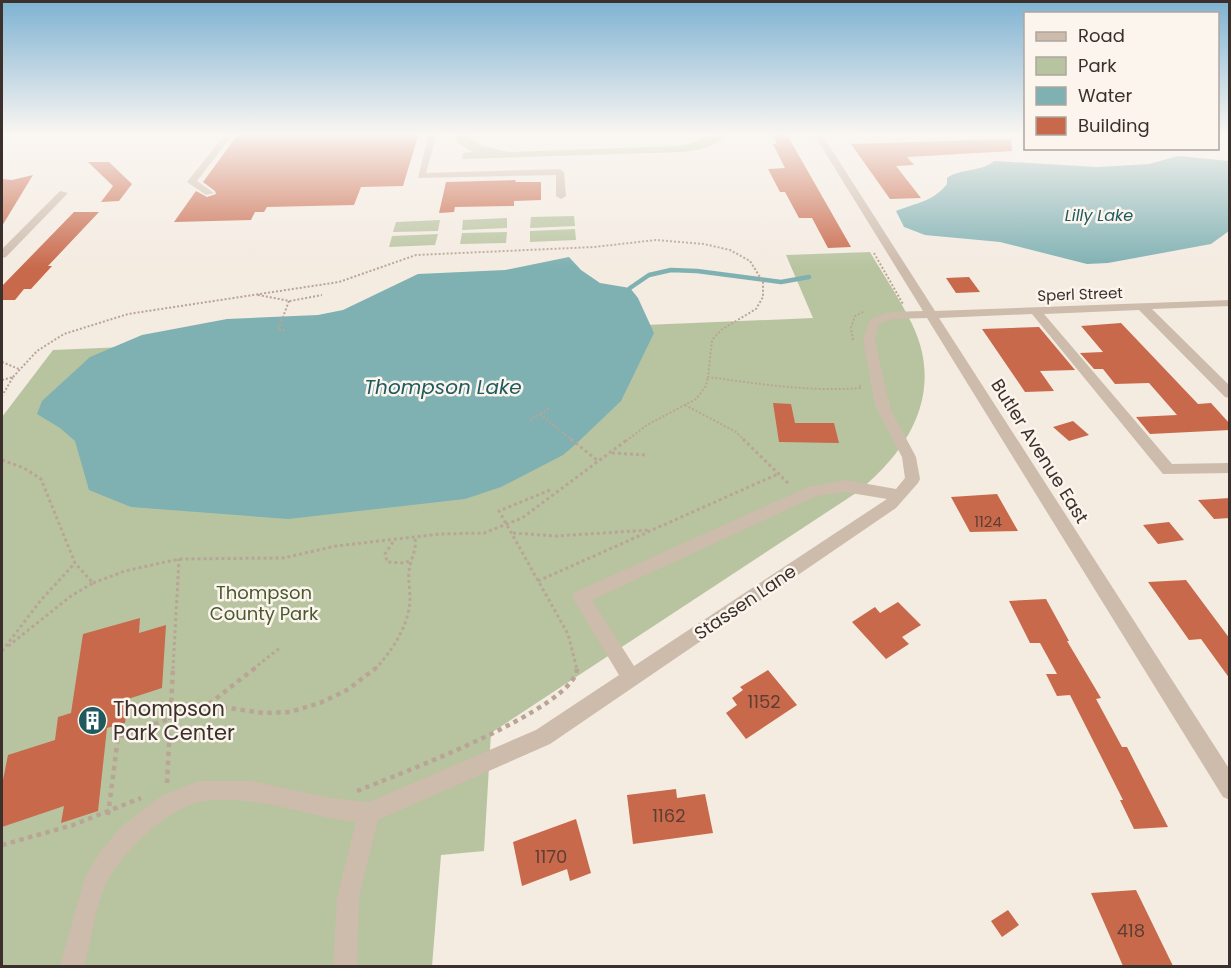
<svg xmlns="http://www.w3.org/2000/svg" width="1231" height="968" viewBox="0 0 1231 968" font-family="Poppins,sans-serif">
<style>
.green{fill:#b8c4a0}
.water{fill:#7fb0b2}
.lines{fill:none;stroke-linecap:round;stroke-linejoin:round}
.stream{stroke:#7fb0b2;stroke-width:4.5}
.building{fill:#c8694b}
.path-far2{stroke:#b9a596;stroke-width:2;stroke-dasharray:2 2;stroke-linecap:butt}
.path-far1{stroke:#b9a596;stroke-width:3;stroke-dasharray:3 3;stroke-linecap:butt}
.path{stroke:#b9a596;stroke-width:4.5;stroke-dasharray:4.5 4.5;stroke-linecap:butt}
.minor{fill:#cdbbac;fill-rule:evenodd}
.labels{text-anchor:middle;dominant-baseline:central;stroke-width:5;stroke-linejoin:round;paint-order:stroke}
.far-street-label{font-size:15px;fill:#3b302b;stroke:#fbf5ee}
.number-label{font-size:15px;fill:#5e3e33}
.far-water-label{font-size:16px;font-style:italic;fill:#1f5a5e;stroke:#fbf5ee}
.street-label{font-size:18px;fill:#3b302b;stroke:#fbf5ee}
.park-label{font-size:18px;fill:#4a5a2e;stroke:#fbf5ee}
.near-number-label{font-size:18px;fill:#5e3e33}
.water-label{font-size:20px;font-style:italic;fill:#1f5a5e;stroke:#fbf5ee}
.near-poi-label{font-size:21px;fill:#3b302b;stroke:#fbf5ee;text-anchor:start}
</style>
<rect width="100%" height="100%" fill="#f4ebe1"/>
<path class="green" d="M 455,133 L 469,133 L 470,138 L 479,145 L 508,152 L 679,146 C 697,144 709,133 726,133 C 718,147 699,150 683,152 L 462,159 L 463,153 L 472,152 L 457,142 Z
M 574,216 L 575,226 L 530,228 L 531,217 Z
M 507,218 L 507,228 L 462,230 L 463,220 Z
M 440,220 L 438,231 L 393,232 L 396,222 Z
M 575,229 L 576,240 L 530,242 L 530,231 Z
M 507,232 L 506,243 L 460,244 L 462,233 Z
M 438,234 L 435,245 L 389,247 L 392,236 Z
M 870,252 C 884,276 900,299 912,324 C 945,392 909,451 856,493 L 491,733 L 484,851 L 441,855 L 432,966 L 2,966 L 2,417 L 53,350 L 813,318 L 786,255 Z"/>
<path class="water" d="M 1178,156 L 1229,161 L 1229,231 L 1211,244 L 1108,263 L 1087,264 L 1000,242 L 925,235 L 904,227 L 896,211 C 916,203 934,201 947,184 L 947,178 C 961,168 982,172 994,161 L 1097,167 L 1149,164 Z
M 569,257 L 581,270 L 600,283 L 630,288 L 638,298 L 654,333 L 621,401 L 577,443 L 563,455 L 501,487 L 465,499 L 288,519 L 131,507 L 89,490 L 75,441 L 60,428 L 37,414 L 42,401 L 90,357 L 142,335 L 227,319 L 318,315 L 343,310 L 418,274 L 505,270 Z"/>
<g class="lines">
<path class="stream" d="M 630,288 L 649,275 L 671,270 L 697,271 L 781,282 L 809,277"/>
</g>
<path class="building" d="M 239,133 L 419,133 L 403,186 L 361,187 L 354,205 L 267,207 L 264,212 L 255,212 L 251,220 L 174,222 L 196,191 L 207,197 L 216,194 L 215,191 L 203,182 Z
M 772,133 L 786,133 L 851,247 L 828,248 L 812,218 L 799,218 L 785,192 L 780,192 L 768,169 L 785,168 L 773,144 L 777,144 Z
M 1011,139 L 1012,151 L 907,157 L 914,165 L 896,166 L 921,198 L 890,199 L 851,144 Z
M 88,162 L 109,162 L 132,184 L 119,201 L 101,202 L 113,186 Z
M 33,175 L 2,226 L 2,179 L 12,180 Z
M 516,180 L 515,182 L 541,182 L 541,200 L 514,201 L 514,206 L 455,207 L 454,212 L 439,213 L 446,182 Z
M 74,212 L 99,212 L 48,266 L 52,266 L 31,289 L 24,289 L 15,300 L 2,300 L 2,286 Z
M 969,277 L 980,292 L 956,293 L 946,278 Z
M 1121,323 L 1198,404 L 1211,403 L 1230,424 L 1230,430 L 1150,434 L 1136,417 L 1177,415 L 1149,383 L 1115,384 L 1103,369 L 1094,369 L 1080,353 L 1103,352 L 1081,326 Z
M 1039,327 L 1075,370 L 1040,371 L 1054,391 L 1025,392 L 982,329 Z
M 773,403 L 791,404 L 795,423 L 834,423 L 839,443 L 779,442 Z
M 1073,421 L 1089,435 L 1069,441 L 1053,427 Z
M 997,494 L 1018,531 L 970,532 L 951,497 Z
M 1230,498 L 1230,518 L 1214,519 L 1198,500 Z
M 1169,522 L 1184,540 L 1158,544 L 1143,525 Z
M 1186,580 L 1230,639 L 1230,679 L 1201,639 L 1189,640 L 1148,582 Z
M 1046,599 L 1069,641 L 1067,641 L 1101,698 L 1096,699 L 1122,747 L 1127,747 L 1168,827 L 1134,829 L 1120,800 L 1123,800 L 1070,695 L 1057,696 L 1046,674 L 1057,674 L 1040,643 L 1030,643 L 1009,601 Z
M 898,602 L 921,625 L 902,637 L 909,644 L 886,659 L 852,622 L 875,607 L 880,613 Z
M 140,618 L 139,633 L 166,625 L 162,688 L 128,699 L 125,723 L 107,728 L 98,811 L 61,823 L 64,806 L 2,827 L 2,785 L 8,755 L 55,740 L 58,717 L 71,713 L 83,634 Z
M 768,670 L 797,705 L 746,739 L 726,713 L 737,705 L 732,698 L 743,690 L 740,687 Z
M 676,789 L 677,798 L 705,794 L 713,833 L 633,844 L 627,795 Z
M 576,819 L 591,873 L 570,881 L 567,869 L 522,886 L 513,842 Z
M 1136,890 L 1173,966 L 1123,966 L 1091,893 Z
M 1008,910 L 1019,925 L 1002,937 L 991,921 Z"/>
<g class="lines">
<path class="path-far2" d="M 874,253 L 903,304
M 258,295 L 290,301 L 322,295
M 285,330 L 278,330 L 289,301
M 853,340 L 851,328 L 855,316 L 865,311
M 2,362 L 19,369
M 13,377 L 37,351 L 64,334 L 128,314 L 339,282 L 416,255 L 594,247 L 656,240 L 704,244 L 730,250 L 750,261 L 763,282 L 763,297 L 756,309 L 721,330 L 712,340 L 708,377 C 759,384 809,392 861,388 L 860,385
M 2,380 L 13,377 L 2,396
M 685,405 L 736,432 L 745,441
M 540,414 L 573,441
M 530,420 L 550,408
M 626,441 L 647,425 L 696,399 L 706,386 L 708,377"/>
<path class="path-far1" d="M 571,439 L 598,461
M 743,439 L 790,485
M 612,453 L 645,455
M 2,460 L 24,468 L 41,479 L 75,563 L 93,583 L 71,596 L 7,647
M 550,490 L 499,511 L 568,634 L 577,669
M 513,533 L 556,536 L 650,530
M 393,542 L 385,554 L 387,562 L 404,563 L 412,560
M 538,581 L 780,473
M 93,583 L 125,571 L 179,559 L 283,558 L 336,546 L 440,534 L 484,533 L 522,518 L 628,439
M 2,651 L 41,600 L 75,563
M 173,669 L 179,559
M 253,669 L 281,647
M 375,669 C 392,651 409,626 410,599 C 410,590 408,580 409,571 C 410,560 417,550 415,539"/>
<path class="path" d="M 209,704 L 255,668
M 167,783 L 173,668
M 357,791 C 394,776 577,708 577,668
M 108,815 L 118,737 L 208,705 L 263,713 L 290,712 L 320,703 L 347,690 L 376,668
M 2,845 L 73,825 L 141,798"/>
<path class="minor" d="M 226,133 L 234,133 L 197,181 L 214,193 L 206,195 L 187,182 Z
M 429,133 L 437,133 L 426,173 L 560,169 L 564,172 L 566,196 L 561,199 L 556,196 L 556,175 L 418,178 Z
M 813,133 L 861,133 L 857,135 L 823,136 L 935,311 L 1230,300 L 1230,306 L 1152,309 L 1230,386 L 1230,398 L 1225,397 L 1139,310 L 1044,314 L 1172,464 L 1230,463 L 1230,473 L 1163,474 L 1032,314 L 939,318 L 1230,770 L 1230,800 L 1223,797 L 927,318 L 892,319 L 879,324 L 875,340 L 887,394 L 891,410 L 916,457 L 920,479 L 918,483 L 896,508 L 550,744 L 378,820 L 359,898 L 357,966 L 333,966 L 337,898 L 356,822 C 321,819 287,806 253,802 C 239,800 210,799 198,802 C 164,811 115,858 103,891 C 94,915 91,942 84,966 L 60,966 L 85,877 L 101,851 L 122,826 L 161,796 L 199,781 L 252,781 L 331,798 L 369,802 L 536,730 L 619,675 L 575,602 L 572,597 L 575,592 L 808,487 L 845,480 L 896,489 L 905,478 L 902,457 L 877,410 L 873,394 L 863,340 L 870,319 L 890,312 L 923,311 ZM 845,492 L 887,499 L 634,666 L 592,600 L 816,496 Z
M 60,191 L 68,193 L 6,257 L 2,258 L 2,249 Z"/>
</g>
<linearGradient id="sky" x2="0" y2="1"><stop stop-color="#7eb2d2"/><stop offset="0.5" stop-color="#faf6f2"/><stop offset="1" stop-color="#faf6f2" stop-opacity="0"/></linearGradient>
<rect width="1231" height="268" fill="url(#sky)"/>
<defs>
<symbol id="building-disc" viewBox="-11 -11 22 22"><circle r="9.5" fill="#1f5a5e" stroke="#fbf5ee"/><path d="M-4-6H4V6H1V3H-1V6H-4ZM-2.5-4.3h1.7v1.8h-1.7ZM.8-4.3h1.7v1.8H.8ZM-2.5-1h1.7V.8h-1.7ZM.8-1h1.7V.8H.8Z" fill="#fff"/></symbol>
</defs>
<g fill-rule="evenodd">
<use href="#building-disc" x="76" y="704" width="33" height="33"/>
</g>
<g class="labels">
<g class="far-street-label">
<text transform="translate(1080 294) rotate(-2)">Sperl Street</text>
</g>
<g class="number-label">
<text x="988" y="521">1124</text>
</g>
<g class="far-water-label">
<text x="1099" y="215">Lilly Lake</text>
</g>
<g class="street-label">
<text transform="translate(1040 451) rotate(58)">Butler Avenue East</text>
<text transform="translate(745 602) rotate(-34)">Stassen Lane</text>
</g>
<g class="park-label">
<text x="264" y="592">Thompson<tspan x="264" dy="21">County Park</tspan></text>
</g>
<g class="near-number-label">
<text x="764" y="701">1152</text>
<text x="669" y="815">1162</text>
<text x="551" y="856">1170</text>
<text x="1131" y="930">418</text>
</g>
<g class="water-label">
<text x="443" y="387">Thompson Lake</text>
</g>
<g class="near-poi-label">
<text x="113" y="708">Thompson<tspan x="113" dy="24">Park Center</tspan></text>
</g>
</g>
<rect width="1231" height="968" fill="none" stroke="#3b302b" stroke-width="6"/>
<rect x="1024" y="12" width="195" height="138" fill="#fbf5ee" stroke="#aea6a0" stroke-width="1.5"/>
<rect x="1036" y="32" width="30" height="9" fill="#cdbbac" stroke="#aea6a0" stroke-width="1.5"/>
<text x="1078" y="42" font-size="18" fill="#3b302b">Road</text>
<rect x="1036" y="57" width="30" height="18" fill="#b8c4a0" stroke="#aea6a0" stroke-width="1.5"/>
<text x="1078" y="72" font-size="18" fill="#3b302b">Park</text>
<rect x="1036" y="87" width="30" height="18" fill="#7fb0b2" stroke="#aea6a0" stroke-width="1.5"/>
<text x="1078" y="102" font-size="18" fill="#3b302b">Water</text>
<rect x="1036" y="117" width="30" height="18" fill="#c8694b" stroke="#aea6a0" stroke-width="1.5"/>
<text x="1078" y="132" font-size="18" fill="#3b302b">Building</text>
</svg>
